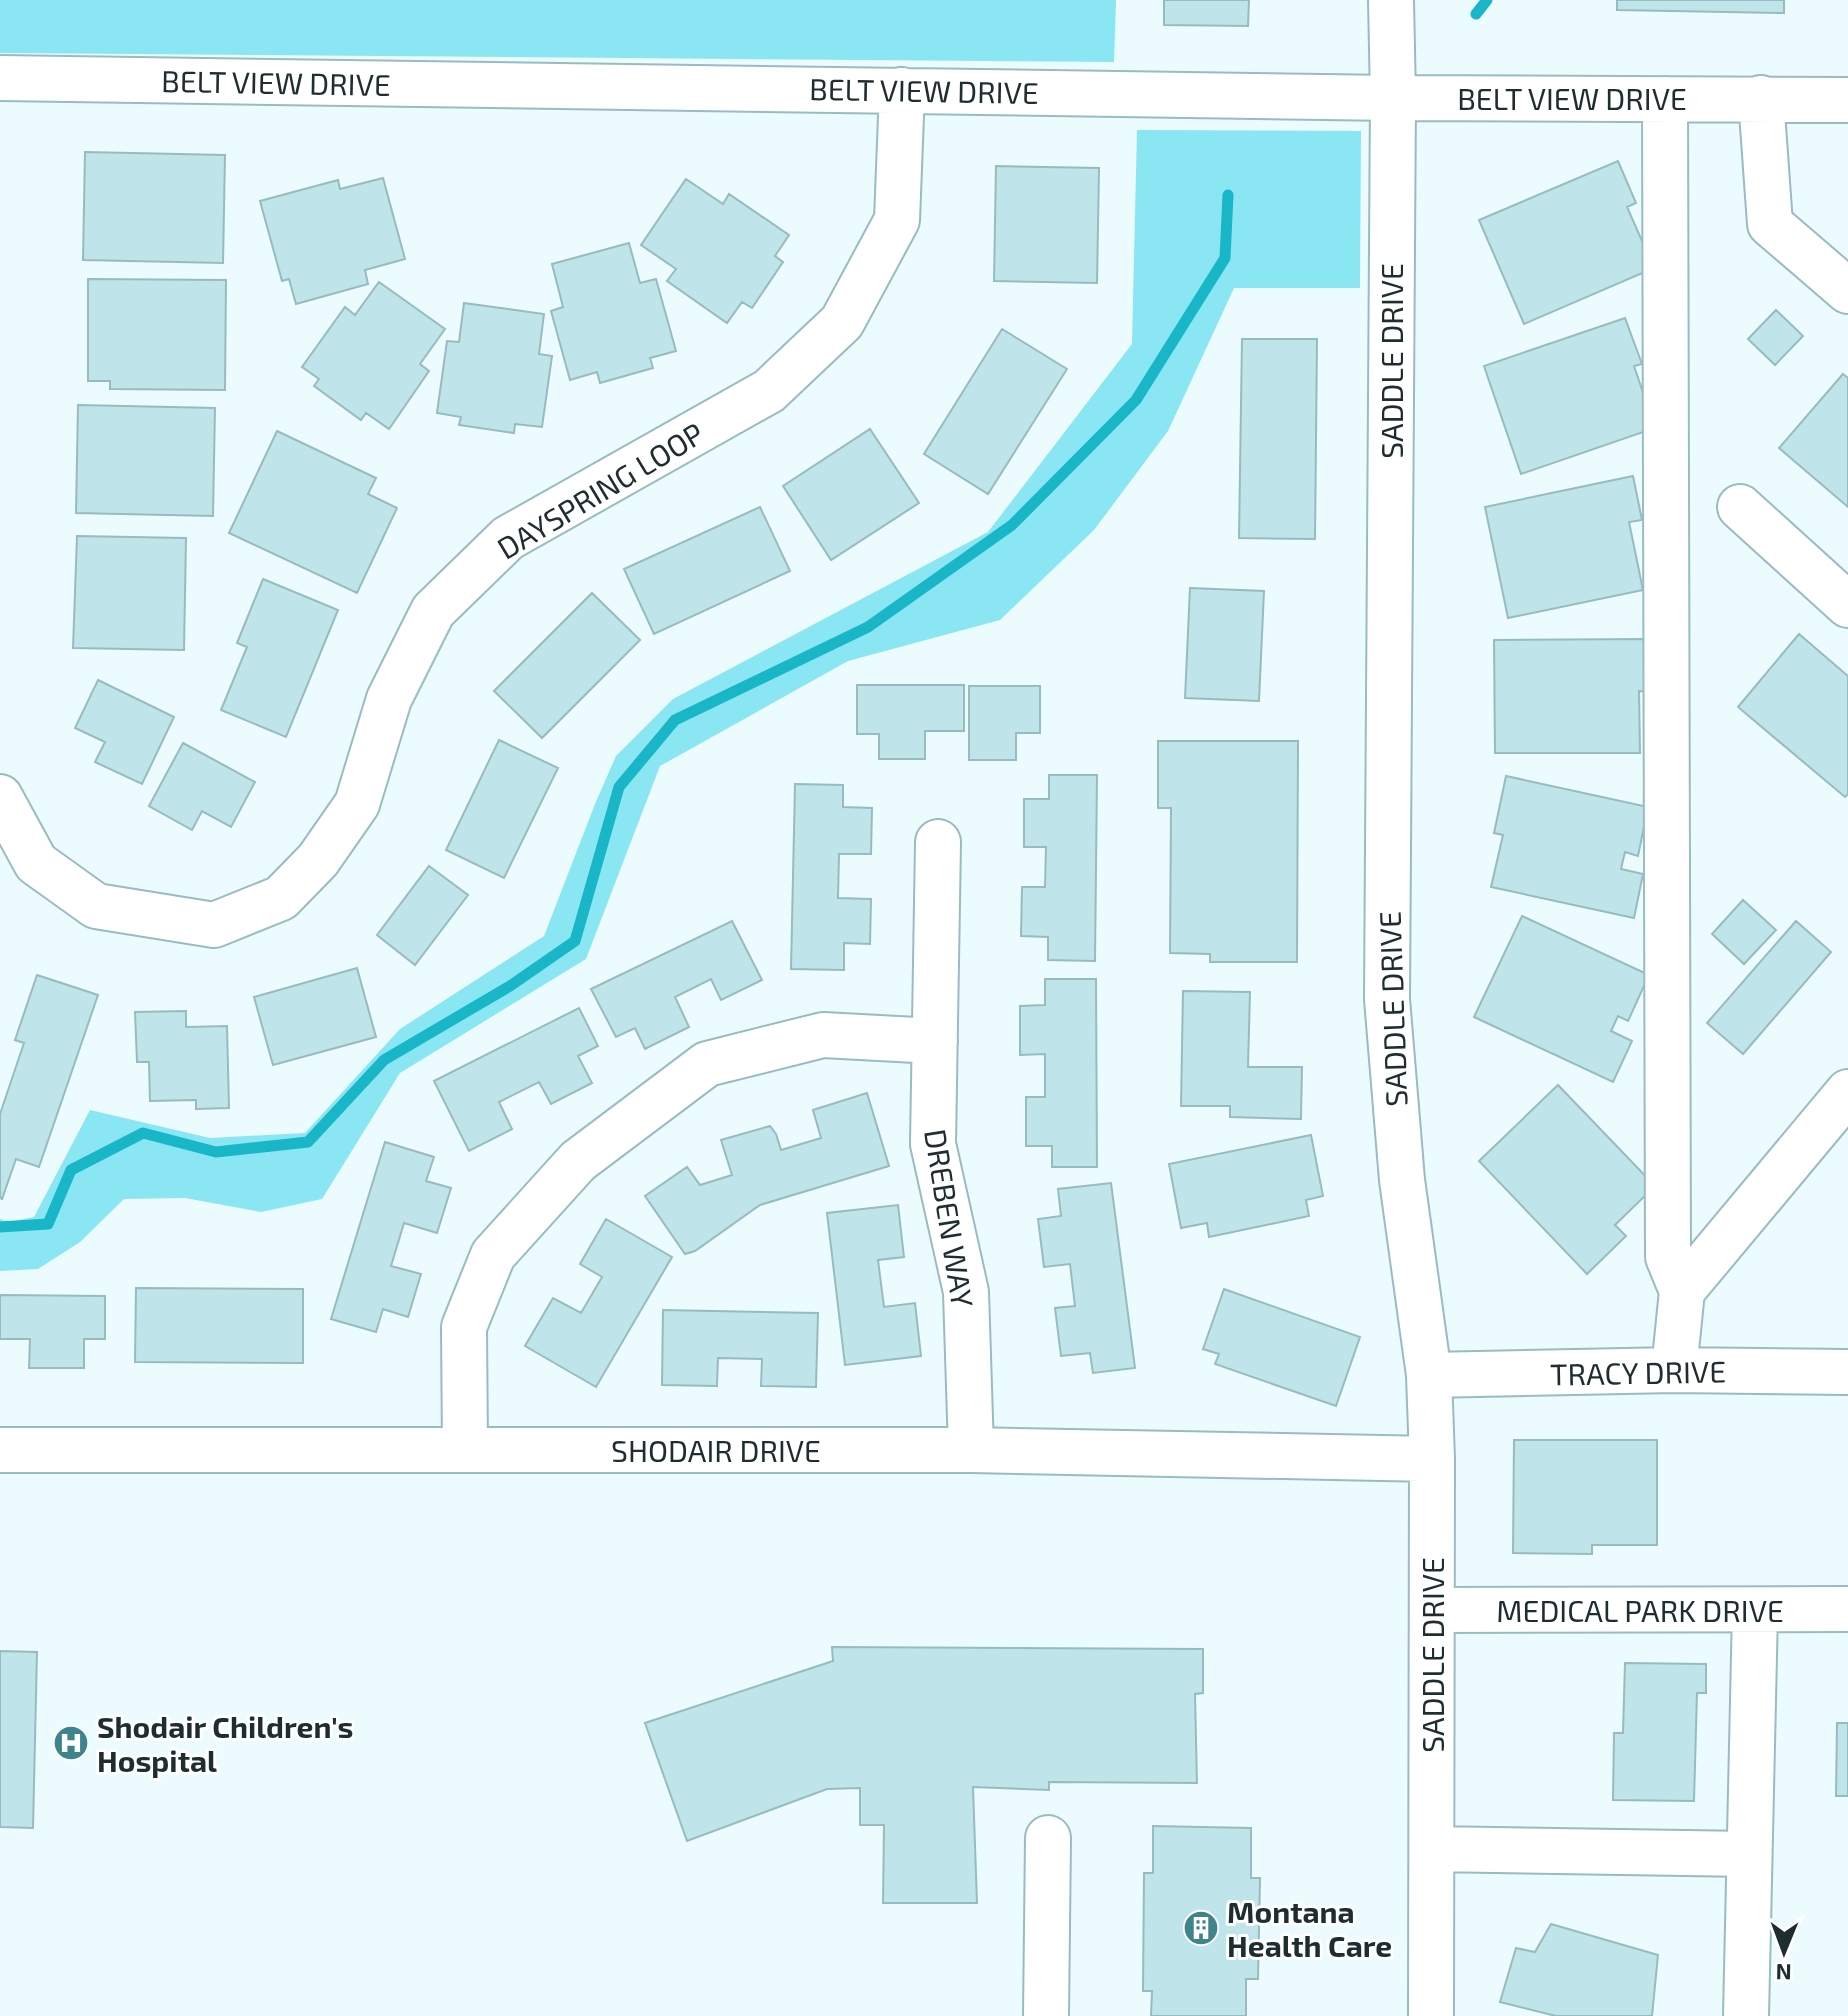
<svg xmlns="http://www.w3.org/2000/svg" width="1848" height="2016" viewBox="0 0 1848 2016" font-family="'Exo 2',sans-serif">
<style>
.green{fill:#8ae6f2}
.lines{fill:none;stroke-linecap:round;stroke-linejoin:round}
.stream{stroke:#18b6c6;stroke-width:11}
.building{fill:#bfe5ea;stroke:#96bbc0;stroke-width:2}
.minor-casing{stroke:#98bcc2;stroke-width:48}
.minor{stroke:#fff;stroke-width:44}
.labels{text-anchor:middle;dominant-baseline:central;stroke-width:6;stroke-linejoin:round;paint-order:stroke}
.street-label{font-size:30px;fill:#1e2d2f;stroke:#fff}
.poi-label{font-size:30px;font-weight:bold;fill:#1e2d2f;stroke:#fff;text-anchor:start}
</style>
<rect width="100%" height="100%" fill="#ecfbfd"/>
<path class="green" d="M 0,0 L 1116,0 L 1114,62 L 0,53 Z
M 1137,130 L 1361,131 L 1360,288 L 1234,288 L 1168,431 L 1094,530 L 1000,620 L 848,661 L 660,766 L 586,959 L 400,1073 L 322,1199 L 261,1212 L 185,1198 L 124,1199 L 80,1242 L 38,1269 L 0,1271 L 0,1219 L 9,1222 L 34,1217 L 90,1110 L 210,1138 L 305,1133 L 400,1029 L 544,936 L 595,804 L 616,756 L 673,699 L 988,532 L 1132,344 Z"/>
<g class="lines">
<path class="stream" d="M 1476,14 L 1487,0
M 0,1227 L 48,1224 L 71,1170 L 143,1133 L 216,1152 L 308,1142 L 384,1060 L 510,986 L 575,941 L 619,787 L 675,720 L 868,627 L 1012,525 L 1136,400 L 1225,258 L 1228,195"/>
</g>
<path class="building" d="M 1164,0 L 1249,0 L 1248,26 L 1164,25 Z
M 1617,0 L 1784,0 L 1784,13 L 1617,10 Z
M 85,152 L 225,155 L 223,263 L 83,260 Z
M 1618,161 L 1636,203 L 1627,207 L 1654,268 L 1524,324 L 1479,220 Z
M 996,166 L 1099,168 L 1097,283 L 994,281 Z
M 383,178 L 405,259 L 365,270 L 368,284 L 296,304 L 289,279 L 282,281 L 260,201 L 338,180 L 340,189 Z
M 686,179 L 723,204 L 729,194 L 789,235 L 775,256 L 783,262 L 752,308 L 742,302 L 727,323 L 667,281 L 676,269 L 641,245 Z
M 629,243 L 640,283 L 656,279 L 676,351 L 650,358 L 653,368 L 600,383 L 597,372 L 570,380 L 551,311 L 563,307 L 552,264 Z
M 88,279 L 226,280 L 225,390 L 110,389 L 110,381 L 88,381 Z
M 379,282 L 445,329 L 420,364 L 429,371 L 389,429 L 366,413 L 361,420 L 314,386 L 319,379 L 302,367 L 345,307 L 355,315 Z
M 464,303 L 544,314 L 539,354 L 552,356 L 542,427 L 515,424 L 514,433 L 459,425 L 461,417 L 437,413 L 447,341 L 459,342 Z
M 1776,310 L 1803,336 L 1775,365 L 1748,339 Z
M 1625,318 L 1642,364 L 1634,366 L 1655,428 L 1521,474 L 1484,366 Z
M 1002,329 L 1067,369 L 988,494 L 924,454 Z
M 1242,339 L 1317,339 L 1315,539 L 1239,538 Z
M 1843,374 L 1848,378 L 1848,507 L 1779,448 Z
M 78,405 L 215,408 L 213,516 L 76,513 Z
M 870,429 L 919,503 L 831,560 L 783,486 Z
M 277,431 L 376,478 L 368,494 L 397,508 L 357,593 L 229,533 Z
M 1633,476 L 1642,520 L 1629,522 L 1643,590 L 1508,618 L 1485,507 Z
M 760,507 L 790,571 L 654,634 L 624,569 Z
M 77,536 L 186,538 L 184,650 L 73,648 Z
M 263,579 L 338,610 L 286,737 L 221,710 L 247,647 L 237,643 Z
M 1190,588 L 1264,591 L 1259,701 L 1185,698 Z
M 592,593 L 640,640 L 542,738 L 494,691 Z
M 1799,634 L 1848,676 L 1848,794 L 1845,797 L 1738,707 Z
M 1649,639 L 1649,692 L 1639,691 L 1640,753 L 1495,753 L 1494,640 Z
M 98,680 L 174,717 L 142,784 L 95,762 L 105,742 L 75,728 Z
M 857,685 L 964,685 L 964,731 L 925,731 L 925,759 L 879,759 L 879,734 L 857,734 Z
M 969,686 L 1040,686 L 1040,733 L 1016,733 L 1016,760 L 969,760 Z
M 499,740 L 558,768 L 504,878 L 446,850 Z
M 1158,741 L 1298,741 L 1297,962 L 1210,962 L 1210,954 L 1170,953 L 1171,808 L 1158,808 Z
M 183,743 L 255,782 L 231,827 L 202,811 L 192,830 L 149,806 Z
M 1049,775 L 1097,775 L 1095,961 L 1048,960 L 1048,937 L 1021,936 L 1022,887 L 1045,887 L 1046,847 L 1024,847 L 1024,799 L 1049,799 Z
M 1506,776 L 1648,807 L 1638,856 L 1625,852 L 1621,869 L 1643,874 L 1634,918 L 1491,887 L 1503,835 L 1494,833 Z
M 795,784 L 843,785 L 843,807 L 872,808 L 871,854 L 839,854 L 838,898 L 871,899 L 870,944 L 844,943 L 844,970 L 791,969 Z
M 429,866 L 468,895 L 415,965 L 377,935 Z
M 1743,900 L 1776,930 L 1744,964 L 1712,934 Z
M 1522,916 L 1649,975 L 1628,1021 L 1618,1016 L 1611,1031 L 1632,1041 L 1613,1082 L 1474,1017 Z
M 732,921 L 762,980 L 721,1000 L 711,979 L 675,997 L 689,1027 L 645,1049 L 635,1028 L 616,1037 L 591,989 Z
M 1796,921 L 1831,952 L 1743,1054 L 1707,1023 Z
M 357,968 L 376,1037 L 273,1065 L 254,997 Z
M 37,975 L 98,995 L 39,1167 L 16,1159 L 2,1199 L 0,1198 L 0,1114 L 24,1043 L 15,1040 Z
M 1045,979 L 1096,979 L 1097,1167 L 1052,1167 L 1052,1146 L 1026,1146 L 1026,1097 L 1045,1097 L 1045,1054 L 1020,1055 L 1020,1006 L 1045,1005 Z
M 1183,991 L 1250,992 L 1248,1067 L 1302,1067 L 1301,1119 L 1230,1117 L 1230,1106 L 1181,1106 Z
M 579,1008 L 598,1046 L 578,1056 L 592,1083 L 551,1104 L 539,1082 L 499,1102 L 512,1129 L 469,1151 L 434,1081 Z
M 186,1011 L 186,1027 L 227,1026 L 229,1108 L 196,1109 L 196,1100 L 150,1101 L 149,1062 L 137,1062 L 135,1012 Z
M 1558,1085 L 1655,1186 L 1615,1225 L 1626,1236 L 1587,1274 L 1479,1161 Z
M 867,1093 L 889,1166 L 760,1205 L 695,1251 L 685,1254 L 645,1196 L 687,1167 L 700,1185 L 732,1175 L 721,1140 L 770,1126 L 776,1134 L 781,1150 L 821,1138 L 813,1110 Z
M 1311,1135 L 1323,1196 L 1306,1200 L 1309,1216 L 1209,1237 L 1207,1223 L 1181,1228 L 1169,1164 Z
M 385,1142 L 434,1157 L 426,1181 L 451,1188 L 437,1233 L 404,1223 L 391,1266 L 421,1274 L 408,1317 L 383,1309 L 376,1332 L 331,1319 Z
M 1111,1183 L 1135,1368 L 1093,1373 L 1090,1353 L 1061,1356 L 1055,1308 L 1075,1306 L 1070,1264 L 1044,1267 L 1038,1219 L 1061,1216 L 1058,1189 Z
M 898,1205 L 904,1257 L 878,1260 L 884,1307 L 915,1303 L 921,1356 L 845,1365 L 827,1213 Z
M 606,1219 L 672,1257 L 596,1387 L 525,1346 L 553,1298 L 581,1313 L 602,1277 L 580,1264 Z
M 136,1288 L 303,1289 L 303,1363 L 135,1362 Z
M 1224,1289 L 1360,1337 L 1336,1406 L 1215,1364 L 1219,1354 L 1203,1349 Z
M 0,1295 L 105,1296 L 105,1339 L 84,1339 L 84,1368 L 29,1368 L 30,1339 L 0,1339 Z
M 663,1310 L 818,1313 L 816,1387 L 761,1386 L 762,1359 L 718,1358 L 717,1386 L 662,1385 Z
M 1514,1440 L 1657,1440 L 1657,1545 L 1592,1545 L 1592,1554 L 1513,1553 Z
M 832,1647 L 1203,1649 L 1203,1693 L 1195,1694 L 1197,1783 L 1049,1782 L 1049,1790 L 973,1787 L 977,1903 L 883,1903 L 884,1825 L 860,1825 L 860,1788 L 827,1789 L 687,1841 L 645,1723 L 833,1661 Z
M 0,1651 L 37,1652 L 33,1828 L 0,1827 Z
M 1625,1663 L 1706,1664 L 1706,1693 L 1697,1693 L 1694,1801 L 1613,1800 L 1614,1733 L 1623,1733 Z
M 1837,1723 L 1848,1723 L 1848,1796 L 1836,1796 Z
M 1153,1826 L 1251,1828 L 1251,1878 L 1260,1878 L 1258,1979 L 1246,1979 L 1246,2016 L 1151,2016 L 1152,1991 L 1143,1991 L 1144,1873 L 1153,1873 Z
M 1551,1924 L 1658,1955 L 1652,2016 L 1556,2016 L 1500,2002 L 1516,1948 L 1535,1952 Z"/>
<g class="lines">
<defs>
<path id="minor" d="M 1391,0 L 1393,98 L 1387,999 L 1402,1180 L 1429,1375 L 1432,1459 L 1431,2016
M 0,78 L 1393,98 L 1848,100
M 1761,98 L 1770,224 L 1848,291
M 1665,99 L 1668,1257 L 1682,1291
M 1740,507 L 1848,605
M 0,797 L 36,863 L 96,906 L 214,925 L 281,898 L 318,860 L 357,804 L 389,699 L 433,611 L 508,538 L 769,391 L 842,322 L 897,220 L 902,90
M 938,842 L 933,1144 L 966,1292 L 971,1450
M 1674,1370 L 1682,1291 L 1848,1092
M 1429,1375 L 1674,1370 L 1848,1372
M 465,1449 L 464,1327 L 493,1255 L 578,1161 L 707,1064 L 823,1035 L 935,1041
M 0,1450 L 971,1450 L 1432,1459
M 1432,1610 L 1848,1609
M 1432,1849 L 1749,1854
M 1046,2016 L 1048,1838
M 1746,2016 L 1755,1610"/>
</defs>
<use href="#minor" class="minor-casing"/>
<use href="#minor" class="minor"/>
</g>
<defs>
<symbol id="hospital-disc" viewBox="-11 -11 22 22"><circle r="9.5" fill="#3d848d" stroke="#fff"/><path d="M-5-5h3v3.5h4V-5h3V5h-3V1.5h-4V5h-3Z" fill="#fff"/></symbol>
<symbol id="building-disc" viewBox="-11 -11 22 22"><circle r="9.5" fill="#3d848d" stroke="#fff"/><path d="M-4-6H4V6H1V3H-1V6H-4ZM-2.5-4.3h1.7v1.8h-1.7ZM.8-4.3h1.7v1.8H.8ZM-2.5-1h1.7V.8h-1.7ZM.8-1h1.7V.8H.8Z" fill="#fff"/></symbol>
</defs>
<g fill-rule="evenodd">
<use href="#hospital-disc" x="51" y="1723" width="40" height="40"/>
<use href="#building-disc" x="1181" y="1908" width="40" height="40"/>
</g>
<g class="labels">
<g class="street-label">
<text transform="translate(276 82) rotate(1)">BELT VIEW DRIVE</text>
<text transform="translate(924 90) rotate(1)">BELT VIEW DRIVE</text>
<text x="1572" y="98">BELT VIEW DRIVE</text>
<text transform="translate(1391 361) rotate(-90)">SADDLE DRIVE</text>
<text transform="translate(600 490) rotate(-31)">DAYSPRING LOOP</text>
<text transform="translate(1392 1009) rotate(-92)">SADDLE DRIVE</text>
<text transform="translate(950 1218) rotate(81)">DREBEN WAY</text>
<text transform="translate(1638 1372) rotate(-1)">TRACY DRIVE</text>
<text x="716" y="1450">SHODAIR DRIVE</text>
<text x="1640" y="1610">MEDICAL PARK DRIVE</text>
<text transform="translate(1432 1655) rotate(-90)">SADDLE DRIVE</text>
</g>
<g class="poi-label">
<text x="97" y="1726">Shodair Children's<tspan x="97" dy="34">Hospital</tspan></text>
<text x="1227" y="1911">Montana<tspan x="1227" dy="34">Health Care</tspan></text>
</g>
</g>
<g transform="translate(1784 1952) rotate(181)" stroke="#ffffff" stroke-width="6" paint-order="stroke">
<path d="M0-6L14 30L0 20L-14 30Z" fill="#1e2d2f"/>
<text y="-12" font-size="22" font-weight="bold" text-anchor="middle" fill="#1e2d2f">N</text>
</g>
</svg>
